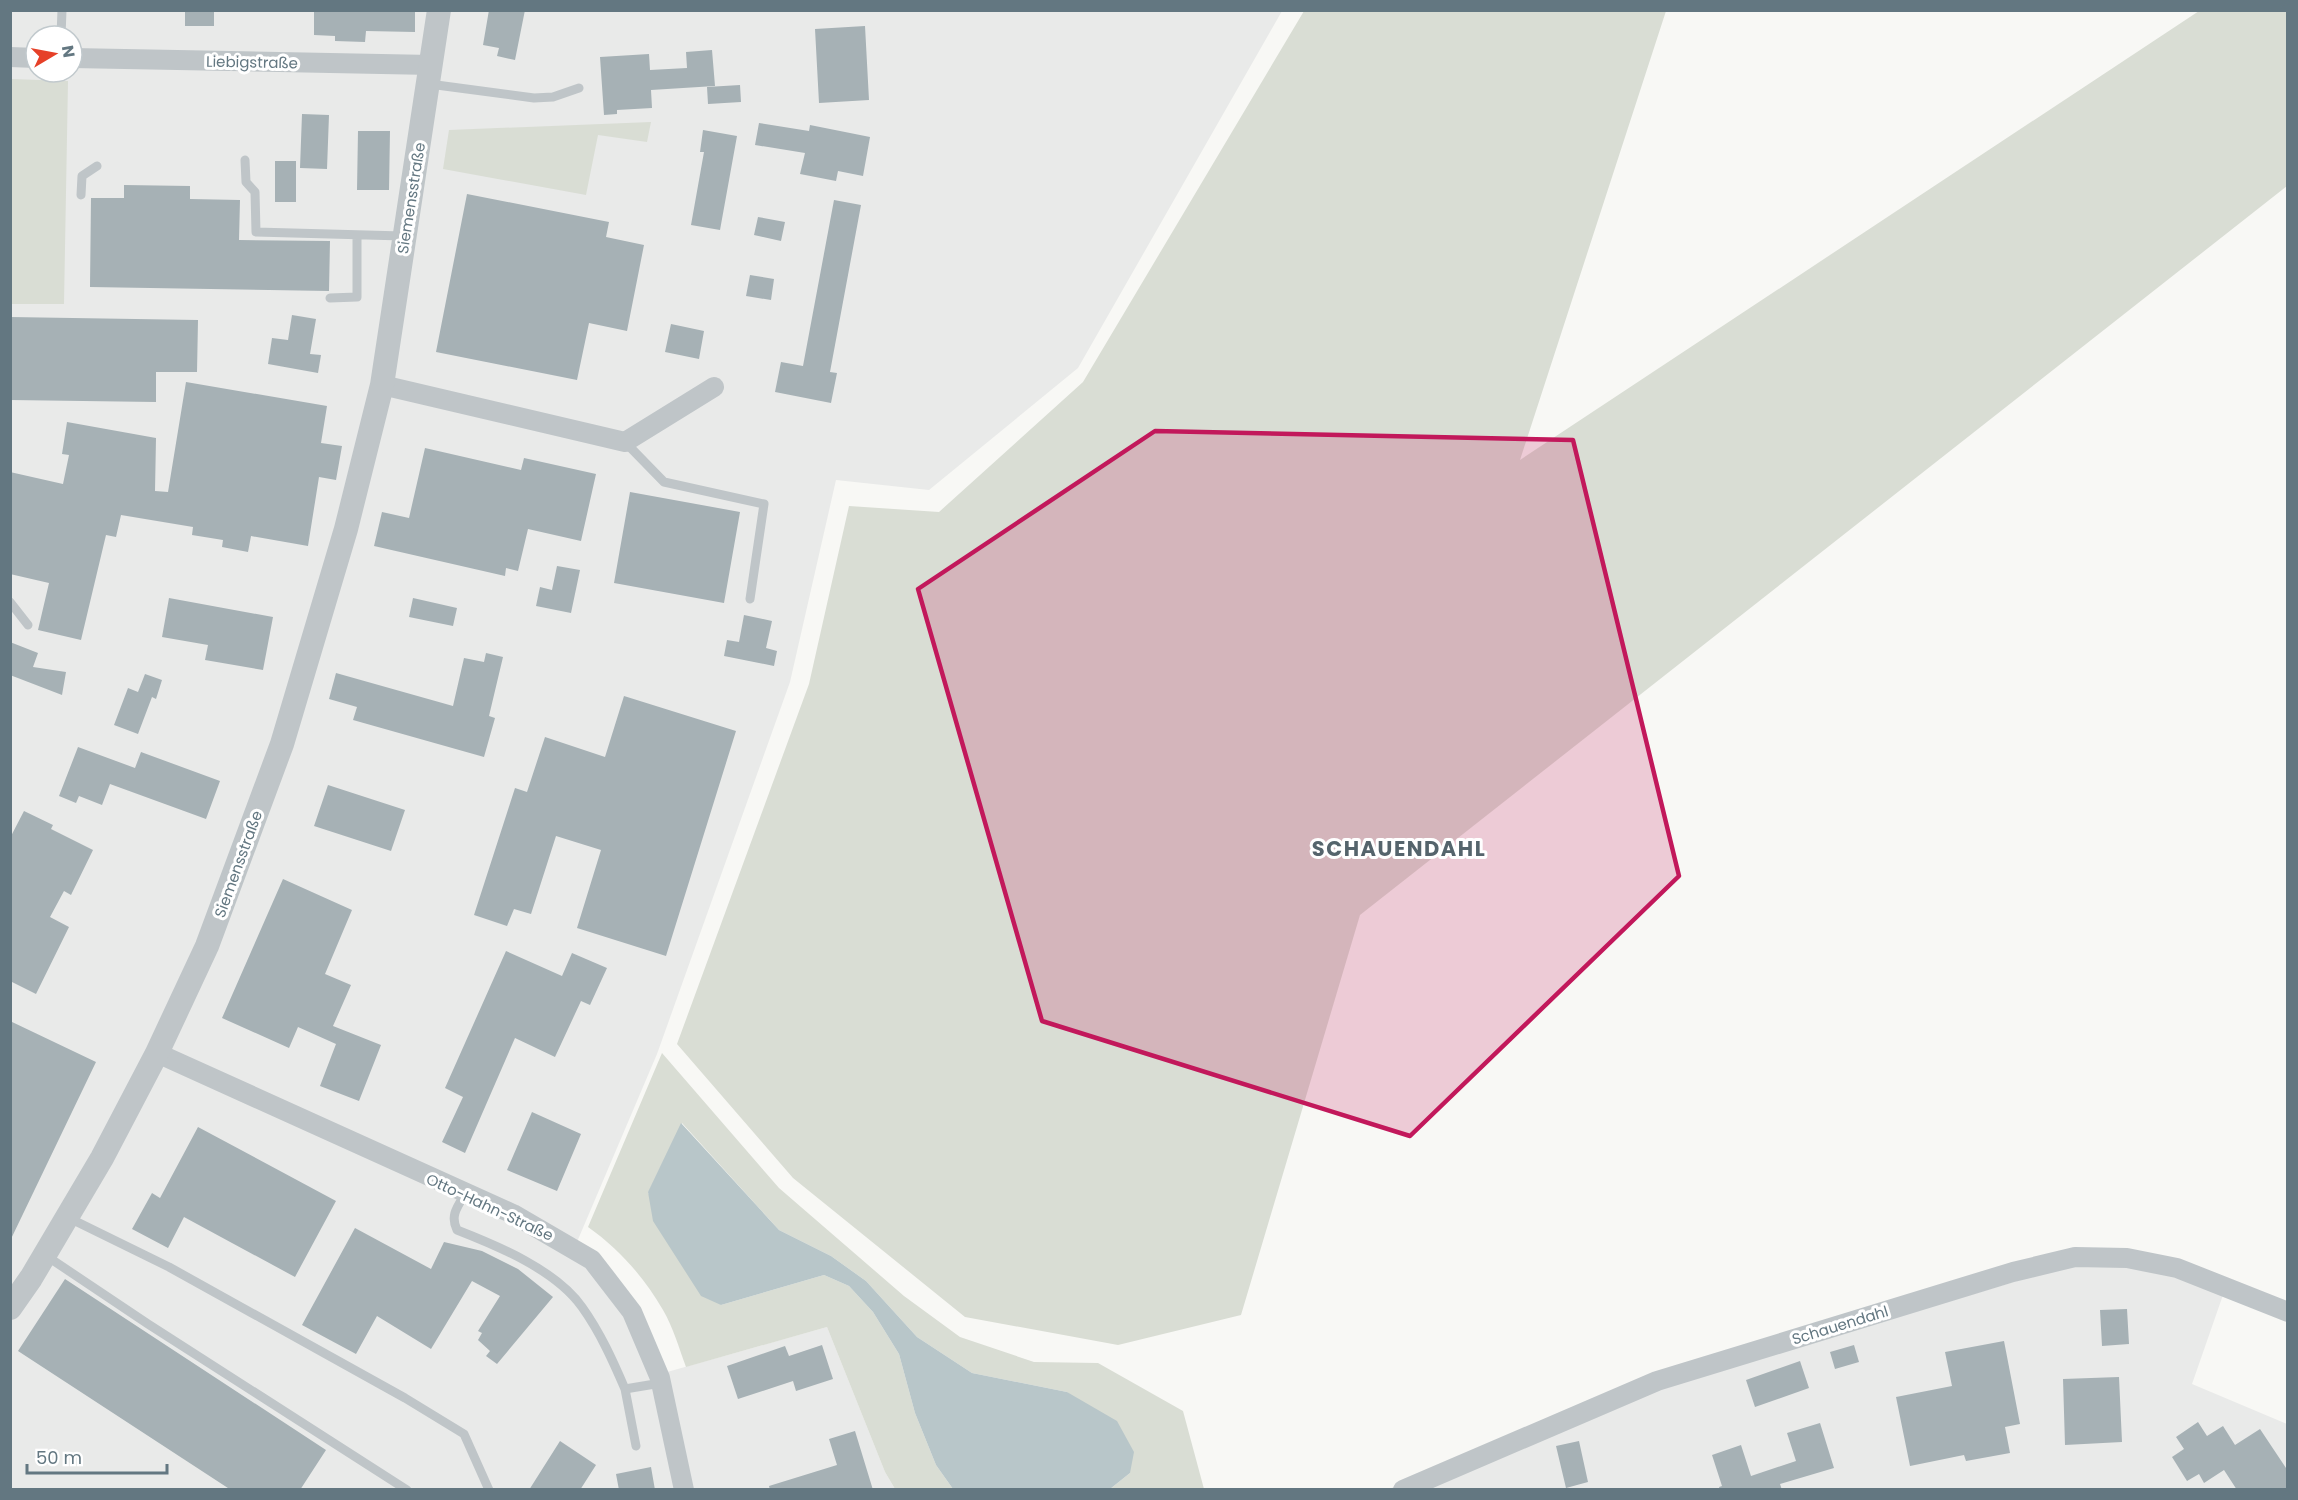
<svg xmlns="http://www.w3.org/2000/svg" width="2298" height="1500" viewBox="0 0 2298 1500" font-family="Poppins,sans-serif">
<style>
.built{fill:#e9eae9;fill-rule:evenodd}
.green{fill:#d9ddd4}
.water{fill:#b8c6c9}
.building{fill:#a6b1b5}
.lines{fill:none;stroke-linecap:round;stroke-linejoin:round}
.service{stroke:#bfc5c8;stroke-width:9}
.minor{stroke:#bfc5c8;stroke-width:20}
.tertiary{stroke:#bfc5c8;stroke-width:24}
.marked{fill:#c2185b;fill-opacity:0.2;stroke:#c2185b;stroke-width:4.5;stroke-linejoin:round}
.labels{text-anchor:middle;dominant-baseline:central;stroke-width:6;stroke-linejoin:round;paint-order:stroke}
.street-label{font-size:15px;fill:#637781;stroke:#fff}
.district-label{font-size:21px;font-weight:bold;letter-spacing:1.5px;fill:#55646c;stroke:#fff}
</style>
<rect width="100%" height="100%" fill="#f8f8f5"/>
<path class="built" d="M 10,11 L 1282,11 L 1078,368 L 929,490 L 836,480 L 790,682 L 657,1054 L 571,1256 L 586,1265 L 625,1316 L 653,1376 L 827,1327 L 885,1472 L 895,1489 L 11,1489 ZM 36,36 L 72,36 L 72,72 L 36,72 Z
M 2078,1263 L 2128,1263 L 2175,1274 L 2223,1295 L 2192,1384 L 2287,1424 L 2287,1489 L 1387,1490 L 1593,1398 L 1673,1383 Z"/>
<path class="green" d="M 1304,11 L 1666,11 L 1520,460 L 2199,11 L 2287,11 L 2287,186 L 1360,915 L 1241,1315 L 1118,1345 L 965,1317 L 793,1178 L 677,1044 L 809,684 L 849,506 L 939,512 L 1083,382 Z
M 11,79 L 68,81 L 64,304 L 11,304 Z
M 651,122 L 647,142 L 598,135 L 586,195 L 443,169 L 449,130 Z
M 662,1053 L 779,1188 L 904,1296 L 960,1337 L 1034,1362 L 1098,1363 L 1183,1411 L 1204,1489 L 1110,1489 L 1130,1473 L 1067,1392 L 972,1373 L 917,1337 L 866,1281 L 831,1256 L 779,1230 L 682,1123 L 648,1193 L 721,1305 L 824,1275 L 849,1286 L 873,1312 L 899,1354 L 915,1413 L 936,1465 L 953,1489 L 895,1489 L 885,1472 L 827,1327 L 686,1367 C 679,1348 673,1327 663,1310 C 644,1277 619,1249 588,1227 Z"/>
<path class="water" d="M 681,1123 L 779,1230 L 831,1256 L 866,1281 L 917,1337 L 972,1373 L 1067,1392 L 1117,1421 L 1134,1452 L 1130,1473 L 1110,1489 L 953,1489 L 936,1465 L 915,1413 L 899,1354 L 873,1312 L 849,1286 L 824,1275 L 721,1305 L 701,1296 L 653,1221 L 648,1192 Z"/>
<path class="building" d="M 185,10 L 214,10 L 214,26 L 185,26 Z
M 314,10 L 415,10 L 415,32 L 366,31 L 365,42 L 335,41 L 335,36 L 314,35 Z
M 489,10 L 525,10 L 515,60 L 497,56 L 499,48 L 483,45 Z
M 865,26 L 869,100 L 819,103 L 815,29 Z
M 712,50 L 715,86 L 651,90 L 652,108 L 617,110 L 617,114 L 604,115 L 600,57 L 649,54 L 650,70 L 687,68 L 686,52 Z
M 740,85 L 741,102 L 708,104 L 707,87 Z
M 302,114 L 329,115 L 327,169 L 300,168 Z
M 759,123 L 809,131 L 810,125 L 870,137 L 863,176 L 838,171 L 836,181 L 800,174 L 805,153 L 755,145 Z
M 703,130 L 737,136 L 720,230 L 691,225 L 704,152 L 700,152 Z
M 358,131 L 390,131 L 389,190 L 357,190 Z
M 275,161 L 296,161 L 296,202 L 275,202 Z
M 124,185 L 190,186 L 190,199 L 240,200 L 239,240 L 330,241 L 329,291 L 90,287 L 91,198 L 124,198 Z
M 467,194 L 609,222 L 606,237 L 644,245 L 627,331 L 589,323 L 577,380 L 436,352 Z
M 834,200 L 861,205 L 830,372 L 837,373 L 831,403 L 775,392 L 781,362 L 803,366 Z
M 758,217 L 785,222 L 781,241 L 754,235 Z
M 750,275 L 774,279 L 771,300 L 746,296 Z
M 292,315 L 316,319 L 310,354 L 321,355 L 318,373 L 268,364 L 272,338 L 288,340 Z
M 10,317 L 198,320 L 197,372 L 156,372 L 156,402 L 10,400 Z
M 671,324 L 704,331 L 699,359 L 665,352 Z
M 186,382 L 327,406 L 321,443 L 342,446 L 336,480 L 319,477 L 308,546 L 251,536 L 248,552 L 222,547 L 223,540 L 192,535 L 193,527 L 121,515 L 116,537 L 106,535 L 81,640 L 38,630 L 49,583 L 10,574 L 10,472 L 63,484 L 69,455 L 62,454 L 67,422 L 156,438 L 155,491 L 168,492 Z
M 425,448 L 521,470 L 524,458 L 596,474 L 581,541 L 528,529 L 518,571 L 506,568 L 505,576 L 374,546 L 382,512 L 409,518 Z
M 630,492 L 740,512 L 724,603 L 614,583 Z
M 557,566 L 580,570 L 571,613 L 536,606 L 540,587 L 552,590 Z
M 169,598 L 273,617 L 263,670 L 205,660 L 208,645 L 162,637 Z
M 413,598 L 457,608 L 453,626 L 409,617 Z
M 744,615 L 772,621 L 766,648 L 777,651 L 774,666 L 724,656 L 727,640 L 739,642 Z
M 10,642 L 38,653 L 33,667 L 66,672 L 62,695 L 10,675 Z
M 486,653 L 503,657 L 489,716 L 495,718 L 484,757 L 353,720 L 357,707 L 329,699 L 336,673 L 453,706 L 464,658 L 484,662 Z
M 145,674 L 162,680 L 156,699 L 152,697 L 138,734 L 114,725 L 128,688 L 138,692 Z
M 624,696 L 736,731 L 666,956 L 577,928 L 601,850 L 556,836 L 531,914 L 514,909 L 507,926 L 474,915 L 515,788 L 527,792 L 545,737 L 605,757 Z
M 78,747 L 135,768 L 141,752 L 220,781 L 206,819 L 110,784 L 102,805 L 79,796 L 76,803 L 59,796 Z
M 328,785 L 405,810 L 391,851 L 314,826 Z
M 24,811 L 53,825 L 51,829 L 93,850 L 71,895 L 64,891 L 50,917 L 69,927 L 36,994 L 10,981 L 10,838 Z
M 283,879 L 352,910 L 325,974 L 351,985 L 333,1026 L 381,1045 L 359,1101 L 320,1086 L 336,1044 L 298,1027 L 289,1048 L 222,1018 Z
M 506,951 L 562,976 L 572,953 L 607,968 L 590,1005 L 581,1001 L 555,1057 L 515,1038 L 465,1153 L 442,1142 L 463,1097 L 445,1088 Z
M 10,1021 L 96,1062 L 10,1241 Z
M 532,1112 L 581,1134 L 557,1191 L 507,1170 Z
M 198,1127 L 336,1201 L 295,1277 L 184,1217 L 168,1248 L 132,1229 L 152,1193 L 160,1198 Z
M 355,1228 L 431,1269 L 444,1242 L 482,1251 L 518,1269 L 553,1297 L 497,1364 L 486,1356 L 490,1351 L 478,1340 L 482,1333 L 478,1331 L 500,1296 L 472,1281 L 431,1349 L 377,1316 L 356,1354 L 302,1325 Z
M 65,1279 L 326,1450 L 300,1490 L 231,1490 L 18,1351 Z
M 2127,1309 L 2129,1344 L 2102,1346 L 2100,1310 Z
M 2004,1341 L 2020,1424 L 2005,1427 L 2010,1453 L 1966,1461 L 1964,1455 L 1910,1466 L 1896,1397 L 1952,1386 L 1945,1352 Z
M 822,1345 L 833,1379 L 796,1391 L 793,1381 L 738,1399 L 727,1366 L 785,1346 L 789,1356 Z
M 1854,1345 L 1859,1362 L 1835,1369 L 1830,1352 Z
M 1800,1361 L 1809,1388 L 1755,1407 L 1746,1380 Z
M 2119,1377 L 2122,1442 L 2065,1445 L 2063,1379 Z
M 2198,1422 L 2207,1436 L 2223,1426 L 2235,1445 L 2260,1429 L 2288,1471 L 2288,1490 L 2237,1490 L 2224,1470 L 2204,1483 L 2199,1474 L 2187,1481 L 2172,1457 L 2184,1449 L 2176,1437 Z
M 1820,1423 L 1834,1468 L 1780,1484 L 1782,1490 L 1720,1490 L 1719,1487 L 1722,1486 L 1712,1455 L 1741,1445 L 1751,1476 L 1796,1461 L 1787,1433 Z
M 855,1431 L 873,1490 L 770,1490 L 769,1486 L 837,1465 L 829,1439 Z
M 560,1441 L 596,1465 L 580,1490 L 529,1490 Z
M 1579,1441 L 1588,1482 L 1566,1488 L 1556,1446 Z
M 651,1467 L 655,1490 L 619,1490 L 616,1474 Z"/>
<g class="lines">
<path class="service" d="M 61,36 L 62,10
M 429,84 L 534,98 L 553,97 L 579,88
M 245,160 L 246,182 L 255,192 L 256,232 L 403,236
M 81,195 L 82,176 L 97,166
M 330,298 L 357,297 L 357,235
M 625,442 L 664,482 L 764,504 L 750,599
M 10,602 L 28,625
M 465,1194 C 457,1207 450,1216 457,1230 C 498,1246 556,1270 582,1307 C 600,1332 613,1361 625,1389 L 661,1383
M 67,1217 L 169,1267 L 405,1398 L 464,1434 L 489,1490
M 45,1255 L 148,1324 L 407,1490
M 625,1389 L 636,1446"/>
<path class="minor" d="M 10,57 L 36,58
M 72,58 L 432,65
M 382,385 L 625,442 L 714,387
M 157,1053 L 513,1214 L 592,1260 L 632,1312 L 660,1378 L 684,1490
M 1403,1490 L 1657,1381 L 2013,1272 L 2075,1257 L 2127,1258 L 2177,1268 L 2288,1312"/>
<path class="tertiary" d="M 10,1308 L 31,1278 L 102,1158 L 157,1053 L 207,946 L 282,744 L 346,529 L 382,385 L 439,10"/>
</g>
<path class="marked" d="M 1155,431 L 1573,440 L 1679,876 L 1410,1136 L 1042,1021 L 918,589 Z"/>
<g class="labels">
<g class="street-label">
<text transform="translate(252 62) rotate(1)">Liebigstraße</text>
<text transform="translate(411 198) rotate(-81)">Siemensstraße</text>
<text transform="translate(238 864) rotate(-70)">Siemensstraße</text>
<text transform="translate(490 1207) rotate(25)">Otto-Hahn-Straße</text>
<text transform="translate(1840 1325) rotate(-17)">Schauendahl</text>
</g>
<g class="district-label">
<text x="1399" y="848">SCHAUENDAHL</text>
</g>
</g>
<rect width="2298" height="1500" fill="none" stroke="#637781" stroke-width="24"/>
<g transform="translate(54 54) rotate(80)"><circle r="28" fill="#ffffff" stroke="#c1c9cd" stroke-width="1.5"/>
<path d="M0-4.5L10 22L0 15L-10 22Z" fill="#e64028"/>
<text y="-9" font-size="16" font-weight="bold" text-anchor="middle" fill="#637781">N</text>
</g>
<path d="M27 1464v9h140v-9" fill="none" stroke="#637781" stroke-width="3"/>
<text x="36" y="1464" font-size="18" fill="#637781" stroke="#ffffff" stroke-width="4.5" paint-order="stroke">50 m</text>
</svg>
